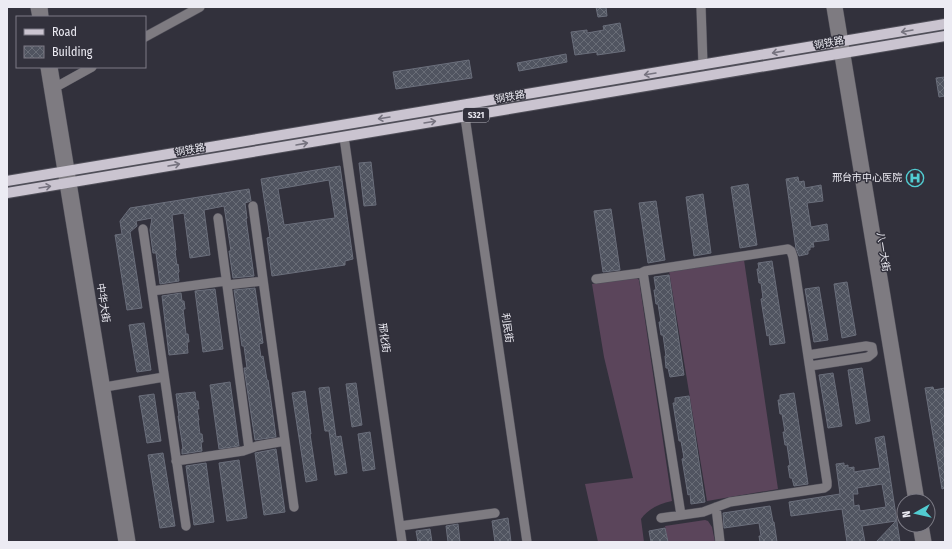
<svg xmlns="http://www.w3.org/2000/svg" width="952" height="549" viewBox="0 0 952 549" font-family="'Fira Sans Condensed','Noto Sans SC',sans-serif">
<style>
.grass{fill:#5b455b}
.building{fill:url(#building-cross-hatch);stroke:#6a6e7b;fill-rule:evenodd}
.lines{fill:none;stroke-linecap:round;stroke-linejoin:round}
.minor-casing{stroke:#504f59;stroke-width:10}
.major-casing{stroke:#504f59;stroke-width:12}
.minor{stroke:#7e7b81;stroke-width:9}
.major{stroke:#cac4d0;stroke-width:10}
.oneway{stroke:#76737f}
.labels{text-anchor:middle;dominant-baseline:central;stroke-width:3;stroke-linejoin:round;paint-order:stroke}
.shield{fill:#32313c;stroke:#b4b3bc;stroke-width:1}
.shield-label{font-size:9px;font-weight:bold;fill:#ecebf3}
.street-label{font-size:10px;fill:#ecebf3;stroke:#32313c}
.poi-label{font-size:10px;fill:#ecebf3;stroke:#32313c;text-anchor:end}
</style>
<defs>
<pattern id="building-cross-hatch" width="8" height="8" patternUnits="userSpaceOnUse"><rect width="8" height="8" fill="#505460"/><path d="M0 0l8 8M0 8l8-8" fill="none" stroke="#696d77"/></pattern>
</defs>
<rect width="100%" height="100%" fill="#32313c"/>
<path class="grass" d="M 744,260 L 778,489 L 707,501 L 669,271 Z
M 637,278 L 639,280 L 672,501 C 659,504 649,508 641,519 L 644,542 L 598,542 L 585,484 L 633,478 L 604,357 L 592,284 Z
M 705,520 L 708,521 L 712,527 L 715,542 L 668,542 L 665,526 Z"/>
<path class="building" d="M 596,7 L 606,7 L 607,16 L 598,17 Z
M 620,23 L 625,51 L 597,55 L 597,52 L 575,55 L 571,32 L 587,30 L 587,33 L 604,30 L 603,26 Z
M 566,54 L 567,62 L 519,71 L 517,63 Z
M 469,60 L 472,78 L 396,89 L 393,72 Z
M 945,77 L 945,96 L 939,97 L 936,78 Z
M 371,162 L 376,205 L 364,206 L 359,163 Z
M 340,166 L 353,259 L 345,261 L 345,265 L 272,276 L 267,238 L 270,237 L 261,179 ZM 329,180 L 335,218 L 284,225 L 278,189 Z
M 798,177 L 799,182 L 804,181 L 805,188 L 821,185 L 823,201 L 807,203 L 811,227 L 827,224 L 829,240 L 813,242 L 814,247 L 810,247 L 810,250 L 808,250 L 808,254 L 799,256 L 796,249 L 786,179 Z
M 748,184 L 757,245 L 740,248 L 731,187 Z
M 249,189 L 251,201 L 245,203 L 247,218 L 246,219 L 254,276 L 233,278 L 229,251 L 231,251 L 224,206 L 204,210 L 210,255 L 190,258 L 184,213 L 172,215 L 176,250 L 175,251 L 177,265 L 178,264 L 179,272 L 178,273 L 179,281 L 160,284 L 156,253 L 153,253 L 150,230 L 152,218 L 136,221 L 137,226 L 130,232 L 142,308 L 127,310 L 115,235 L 122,234 L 120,221 L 130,208 Z
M 703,194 L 711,253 L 694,256 L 686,197 Z
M 656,201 L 665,260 L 648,263 L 639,203 Z
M 611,209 L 620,270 L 603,272 L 594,211 Z
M 772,261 L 785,343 L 770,345 L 769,335 L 767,336 L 763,312 L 761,299 L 763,298 L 761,283 L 759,283 L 757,269 L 759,269 L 758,263 Z
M 669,275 L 684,375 L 670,377 L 668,368 L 666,368 L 665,356 L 666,356 L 663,335 L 661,335 L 659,322 L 661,322 L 658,304 L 656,304 L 654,290 L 656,290 L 654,277 Z
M 847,282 L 856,335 L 842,338 L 834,284 Z
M 819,287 L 828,340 L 814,342 L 805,289 Z
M 255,288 L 263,343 L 259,344 L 261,357 L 263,356 L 267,380 L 268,380 L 276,437 L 255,440 L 244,368 L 247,368 L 244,346 L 242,346 L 234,290 Z
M 215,289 L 223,349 L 203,352 L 195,291 Z
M 181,293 L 182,301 L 184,301 L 185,309 L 183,309 L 186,334 L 188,334 L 189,342 L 187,342 L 188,353 L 169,355 L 162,296 Z
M 144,323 L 151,370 L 137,372 L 129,325 Z
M 862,368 L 870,421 L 856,424 L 848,370 Z
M 833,373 L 842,426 L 828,428 L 819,375 Z
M 230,382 L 239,446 L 219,449 L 210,385 Z
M 356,383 L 362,425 L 352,427 L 346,384 Z
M 329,387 L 336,437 L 341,436 L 347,473 L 335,475 L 329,431 L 325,431 L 319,388 Z
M 933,387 L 934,390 L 945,388 L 945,449 L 943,450 L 945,458 L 945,488 L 942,489 L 925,388 Z
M 305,391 L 311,434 L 310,434 L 317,480 L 306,482 L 292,393 Z
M 195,392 L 196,401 L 198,401 L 199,409 L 197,409 L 199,420 L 198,420 L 200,434 L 202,434 L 203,442 L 201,442 L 202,451 L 182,454 L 182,449 L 183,449 L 178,416 L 179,416 L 176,394 Z
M 794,393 L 808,484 L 794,486 L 792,478 L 790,478 L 788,466 L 790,465 L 787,445 L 785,445 L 783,432 L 785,432 L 782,414 L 780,414 L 778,400 L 780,400 L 780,395 Z
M 154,394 L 161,441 L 147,443 L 139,396 Z
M 689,396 L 705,502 L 691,504 L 690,494 L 688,495 L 682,459 L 684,458 L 681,441 L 679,441 L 673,403 L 675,403 L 675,398 Z
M 370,432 L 375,469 L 363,471 L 358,434 Z
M 884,436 L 900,542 L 876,542 L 896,521 L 862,526 L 865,542 L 847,542 L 842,509 L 791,516 L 789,502 L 840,494 L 836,464 L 844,463 L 844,466 L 848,465 L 848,468 L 854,467 L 854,472 L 880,468 L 875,438 ZM 882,484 L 886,507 L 860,511 L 859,505 L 854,506 L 853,494 L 858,494 L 857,488 Z
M 276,449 L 285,512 L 264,515 L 255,453 Z
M 163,453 L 175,526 L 160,528 L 148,455 Z
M 239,460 L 247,518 L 227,521 L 219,463 Z
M 206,463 L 214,522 L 194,525 L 186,466 Z
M 770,506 L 773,522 L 774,522 L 777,542 L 760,542 L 759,536 L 761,536 L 759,523 L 724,528 L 723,513 Z
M 508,518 L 511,542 L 495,542 L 492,521 Z
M 458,524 L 460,542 L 448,542 L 446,526 Z
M 665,528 L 668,542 L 651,542 L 649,531 Z
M 430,529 L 432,542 L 418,542 L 416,531 Z"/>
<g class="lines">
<defs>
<path id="minor" d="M 35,7 L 37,17
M 43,7 L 44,17
M 701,7 L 703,65
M 831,7 L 913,501
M 838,7 L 920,501
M 145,37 L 200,7
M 45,67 L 123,542
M 53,67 L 131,542
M 56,87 L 92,67
M 465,117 L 527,542
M 344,137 L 402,542
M 253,206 L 294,507
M 218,218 L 249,449
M 143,229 L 186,526
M 643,272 L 681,515
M 596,279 L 641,273 L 645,271 L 788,249 L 791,251 L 793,257 L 827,482 L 827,486 L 824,488 L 730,502 L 703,512 L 661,518
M 227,285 L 263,281
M 152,291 L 226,281
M 808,355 L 866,346 L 872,347 L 873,353 L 868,357 L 810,366
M 105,387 L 164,377
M 176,461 L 243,451 L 257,446 L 285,441
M 716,507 L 720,542
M 917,525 L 920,542
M 924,525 L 927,542
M 400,526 L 495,513"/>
<path id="major" d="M 7,181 L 945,24
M 7,193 L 945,36"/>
</defs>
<use href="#minor" class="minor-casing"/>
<use href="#major" class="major-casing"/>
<use href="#minor" class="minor"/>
<use href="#major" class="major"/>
</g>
<defs><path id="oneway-shaft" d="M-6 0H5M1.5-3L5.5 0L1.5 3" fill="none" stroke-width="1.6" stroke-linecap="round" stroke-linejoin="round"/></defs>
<g class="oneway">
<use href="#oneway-shaft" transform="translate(907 31) rotate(170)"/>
<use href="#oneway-shaft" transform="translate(778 52) rotate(170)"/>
<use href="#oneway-shaft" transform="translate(650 74) rotate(171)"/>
<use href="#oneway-shaft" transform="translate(384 118) rotate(171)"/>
<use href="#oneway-shaft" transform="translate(430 122) rotate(-9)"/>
<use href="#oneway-shaft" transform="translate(302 144) rotate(-10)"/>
<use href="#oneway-shaft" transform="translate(174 165) rotate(-10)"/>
<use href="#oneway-shaft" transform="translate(45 187) rotate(-9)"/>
</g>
<defs>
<symbol id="hospital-ring" viewBox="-11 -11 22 22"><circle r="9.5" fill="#32313c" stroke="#52ccd1" stroke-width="1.5"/><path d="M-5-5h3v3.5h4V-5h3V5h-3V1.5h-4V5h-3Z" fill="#52ccd1"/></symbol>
</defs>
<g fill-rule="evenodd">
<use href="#hospital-ring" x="905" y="168" width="20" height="20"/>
</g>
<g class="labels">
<rect class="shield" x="463" y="108" width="26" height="14" rx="3"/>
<g class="shield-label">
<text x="476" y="115">S321</text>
</g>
<g class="street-label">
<text transform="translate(829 43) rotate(-10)">钢铁路</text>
<text transform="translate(510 97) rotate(-10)">钢铁路</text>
<text transform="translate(190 150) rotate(-10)">钢铁路</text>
<text transform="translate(883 252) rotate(81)">八一大街</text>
<text transform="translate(103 303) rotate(81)">中华大街</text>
<text transform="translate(507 328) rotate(82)">利民街</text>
<text transform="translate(384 338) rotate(82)">邢化街</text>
</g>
<g class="poi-label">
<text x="902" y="178">邢台市中心医院</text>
</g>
</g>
<rect width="952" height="549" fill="none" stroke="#ecebf3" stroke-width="16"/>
<rect x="16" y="16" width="130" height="52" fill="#32313c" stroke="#7c7b85"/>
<rect x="24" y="29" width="20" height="6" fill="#cac4d0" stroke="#7c7b85"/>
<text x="52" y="36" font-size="12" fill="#ecebf3">Road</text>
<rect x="24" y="46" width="20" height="12" fill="url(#building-cross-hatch)" stroke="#7c7b85"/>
<text x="52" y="56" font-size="12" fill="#ecebf3">Building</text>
<g transform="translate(916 513) rotate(262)"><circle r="19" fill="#32313c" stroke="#7c7b85"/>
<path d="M0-3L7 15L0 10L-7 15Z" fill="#52ccd1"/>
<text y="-6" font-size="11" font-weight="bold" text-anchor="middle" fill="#ecebf3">N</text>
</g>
</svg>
